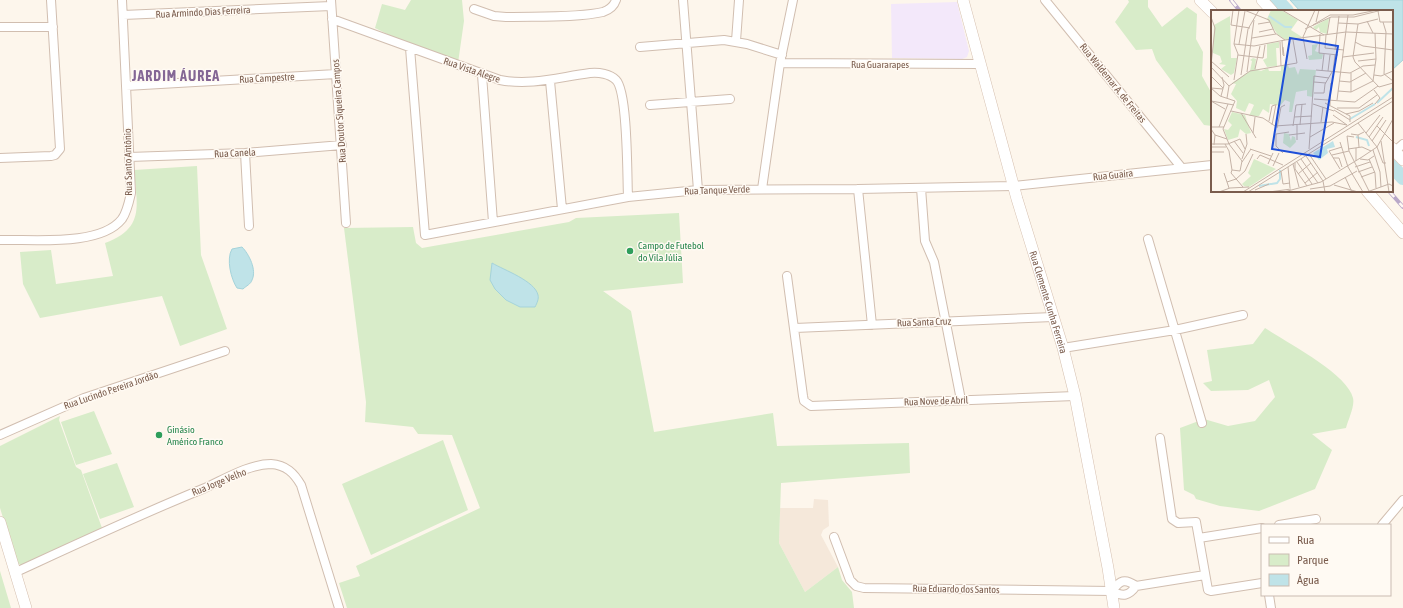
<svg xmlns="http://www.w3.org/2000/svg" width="1403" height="608" viewBox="0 0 1403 608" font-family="'Asap Condensed',sans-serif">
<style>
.residential{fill:#f5e8da}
.education{fill:#f3e8fa}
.green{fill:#d8ecc9}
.water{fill:#bfe3e8;stroke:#a5d3da}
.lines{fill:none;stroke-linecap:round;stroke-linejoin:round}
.river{stroke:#bfe3e8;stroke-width:14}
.street-casing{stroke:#d1beb0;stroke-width:10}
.secondary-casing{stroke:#d6c0b0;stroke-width:12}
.street{stroke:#fff;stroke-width:8}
.secondary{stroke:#fff;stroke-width:11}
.rail-casing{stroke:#b9a8c9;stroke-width:4}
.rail{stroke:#fffaf3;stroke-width:2.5;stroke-dasharray:8;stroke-linecap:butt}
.leisure-dot{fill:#2e9e5b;stroke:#fffaf3;stroke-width:1.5}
.labels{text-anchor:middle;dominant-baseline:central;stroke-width:3;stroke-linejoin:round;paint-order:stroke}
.street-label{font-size:10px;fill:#7a5c4d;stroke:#fffaf3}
.leisure-label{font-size:10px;fill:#27864d;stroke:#fffaf3;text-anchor:start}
.district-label{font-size:14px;font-weight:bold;letter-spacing:1px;fill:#846695;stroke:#fffaf3}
.inset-river{fill:none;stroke:#bfe3e8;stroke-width:2}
.inset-road{fill:none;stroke:#c5b3a7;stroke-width:1}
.view{fill:#1d4ed8;fill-opacity:0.15;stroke:#1d4ed8;stroke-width:2}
.inset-edge{fill:none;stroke:#7a5c4d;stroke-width:2}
</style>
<rect width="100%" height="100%" fill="#fdf6ec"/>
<path class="residential" d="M 814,499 L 828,500 L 829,526 L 823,530 L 821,535 L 838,567 L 805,592 L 779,543 L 780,508 L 813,508 Z"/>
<path class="education" d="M 957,2 L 969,51 L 967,57 L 962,59 L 892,58 L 891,4 Z"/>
<path class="green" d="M 411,0 L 462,0 L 464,21 L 458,63 L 413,47 L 375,28 L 382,4 L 405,10 Z
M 1128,0 L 1148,0 L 1148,7 L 1162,27 L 1187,7 L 1197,14 L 1196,39 L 1203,52 L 1202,76 L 1212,94 L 1212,126 L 1204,125 L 1156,60 L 1152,49 L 1136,50 L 1115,22 L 1129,2 Z
M 197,166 L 201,255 L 227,329 L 180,346 L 162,296 L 40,318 L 23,284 L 20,252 L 51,250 L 56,284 L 113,276 L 105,243 C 145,228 137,206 134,170 Z
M 679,213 L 683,283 L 603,291 L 631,311 L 654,432 L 773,413 L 777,446 L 909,443 L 910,473 L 781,483 L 779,543 L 805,592 L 838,567 L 842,580 L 852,592 L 854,608 L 347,608 L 339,583 L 360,576 L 356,566 L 480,508 L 452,435 L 418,434 L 413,427 L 365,422 L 366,402 L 344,228 L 413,227 L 416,243 L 422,248 L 569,222 L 576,218 Z
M 1265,328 C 1286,342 1348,374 1353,398 C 1355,406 1348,420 1346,428 L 1312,434 L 1332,450 L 1315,489 L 1259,511 L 1220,506 L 1196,499 L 1194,495 L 1184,490 L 1180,428 L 1204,419 L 1228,426 L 1255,421 L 1275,397 L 1269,380 L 1248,390 L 1211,391 L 1203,383 L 1212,381 L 1207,350 L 1253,344 Z
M 94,411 L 112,454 L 76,465 L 61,422 Z
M 60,416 L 59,420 L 76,467 L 81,470 L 102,528 L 24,567 L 17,563 L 0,508 L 0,446 Z
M 443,440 L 468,510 L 371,555 L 342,484 Z
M 117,463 L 134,507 L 100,519 L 83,474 Z
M 0,571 L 11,608 L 0,608 Z"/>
<path class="water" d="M 1290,0 L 1403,0 L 1403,60 L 1392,70 L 1392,11 L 1300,11 Z
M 242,247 C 249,254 257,270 252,280 C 251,284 246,286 243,289 L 237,288 C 231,279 226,259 232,249 Z
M 492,263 C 504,270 535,281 538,295 C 539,299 537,303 535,307 L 520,307 L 506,300 L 495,289 L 490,280 Z"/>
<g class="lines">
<path class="river" d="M 1277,0 L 1287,11
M 1392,166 L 1403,178"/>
<defs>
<path id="street" d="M 331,0 L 346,223
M 683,0 L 698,190
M 1045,0 L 1181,167
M 474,9 L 494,16 L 506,17 C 534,16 577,18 603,12 C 609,10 614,6 616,0
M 123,15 L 331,6
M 332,19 L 500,80 C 531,86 559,77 590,73 C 599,72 610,74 616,80 C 628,92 627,176 628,197
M 0,27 L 53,27
M 736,41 L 739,0
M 640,47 L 724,40 L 747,44 L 782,55
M 410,48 L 425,235 L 628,197 L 698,190 L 858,189 L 1013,186 L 1212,165
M 780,63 L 979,64
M 482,75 L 493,222
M 550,81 L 562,209
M 126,86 L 336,74
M 650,105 L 730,99
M 1395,151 L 1403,144
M 245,153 L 249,226
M 129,157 L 245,153 L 342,145
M 0,158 L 51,156 L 55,155 L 60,149 L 51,0
M 921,188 L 925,241 L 934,262 L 961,400
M 762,189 L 780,63 L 793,0
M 858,189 L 872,325
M 1148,239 L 1202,423
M 0,240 C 32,239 100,247 122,219 C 127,212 129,202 131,193 L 122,0
M 787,276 L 803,396 L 804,401 L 811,406 L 1075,396
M 795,328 L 1053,317
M 1063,348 L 1175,330 L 1243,315
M 0,435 L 84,398 L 225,351
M 1160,438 L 1172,519 L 1178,523 L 1196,522 L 1208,590 L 1211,591 L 1262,583
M 1279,525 L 1316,519
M 1382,525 L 1403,500
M 834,537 L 850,580 L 856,586 L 864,588 L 1112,591 C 1123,597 1129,596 1136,586
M 1199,538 L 1262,528
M 16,572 C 79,543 141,514 205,488 C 225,479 249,464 271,464 C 286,465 294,473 301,485 L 339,608
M 1112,591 C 1120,580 1125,578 1136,586 L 1205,575
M 1269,595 L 1271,608"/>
<g id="secondary">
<path id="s1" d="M 963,0 L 1017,199 L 1063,348 L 1075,396 L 1108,568 L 1114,608"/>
<path d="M 1200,0 L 1212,12"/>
<path d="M 1262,0 L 1272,11"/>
<path d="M 1392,148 L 1403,160"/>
<path d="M 1367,191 L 1403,233"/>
<path d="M 0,522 L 26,608"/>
</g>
</defs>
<use href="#street" class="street-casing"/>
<use href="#secondary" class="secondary-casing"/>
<use href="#street" class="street"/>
<use href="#secondary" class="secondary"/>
<defs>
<path id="rail" d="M 1231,0 L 1240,11
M 1389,191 L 1403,207"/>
</defs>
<use href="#rail" class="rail-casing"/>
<use href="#rail" class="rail"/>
</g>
<g class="leisure-dot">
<circle cx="630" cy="251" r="4"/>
<circle cx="159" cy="435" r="4"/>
</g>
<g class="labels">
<g class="street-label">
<text transform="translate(203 12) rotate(-3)">Rua Armindo Dias Ferreira</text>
<text x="880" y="64">Rua Guararapes</text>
<text transform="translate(472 70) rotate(19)">Rua Vista Alegre</text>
<text transform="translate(267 78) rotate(-3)">Rua Campestre</text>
<text transform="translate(1113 83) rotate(51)">Rua Waldemar A. de Freitas</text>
<text transform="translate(339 111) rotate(-94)">Rua Doutor Siqueira Campos</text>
<text transform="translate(235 153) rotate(-3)">Rua Canela</text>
<text transform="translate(128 162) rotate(-91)">Rua Santo Antônio</text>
<text transform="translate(1113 175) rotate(-6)">Rua Guaíra</text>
<text transform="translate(717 190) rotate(-2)">Rua Tanque Verde</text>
<text stroke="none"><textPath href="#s1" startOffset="314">Rua Clemente Cunha Ferreira</textPath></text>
<text transform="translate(924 322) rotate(-2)">Rua Santa Cruz</text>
<text transform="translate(111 390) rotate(-19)">Rua Lucindo Pereira Jordão</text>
<text transform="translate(936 401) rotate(-2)">Rua Nove de Abril</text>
<text transform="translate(219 482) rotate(-22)">Rua Jorge Velho</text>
<text transform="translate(956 589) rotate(1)">Rua Eduardo dos Santos</text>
</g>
<g class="leisure-label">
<text x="638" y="245">Campo de Futebol<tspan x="638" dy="12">do Vila Júlia</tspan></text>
<text x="167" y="429">Ginásio<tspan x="167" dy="12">Américo Franco</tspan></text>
</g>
<g class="district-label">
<text x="176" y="76">JARDIM ÁUREA</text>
</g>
</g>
<g transform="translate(1211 10)">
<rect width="182" height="182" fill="#fdf6ec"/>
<path d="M 60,0 L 70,0 L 87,10 L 80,20 L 91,27 L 75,30 L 67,25 L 56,9 ZM 19,6 L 20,48 L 26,48 L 23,63 L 20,65 L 10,59 L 15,55 L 8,54 L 11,52 L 9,46 L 2,43 L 3,15 ZM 118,8 L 116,24 L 109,22 L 108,17 L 105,20 L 102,17 ZM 68,32 L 68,38 L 65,38 L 66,56 L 56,57 L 52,50 L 56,48 L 56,34 ZM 107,34 L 104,41 L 112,44 L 111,49 L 98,50 L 97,46 L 101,45 L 101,35 ZM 42,48 L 45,49 L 44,59 L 50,61 L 57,58 L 58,61 L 70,61 L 70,56 L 77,55 L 78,58 L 84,57 L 87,65 L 89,59 L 105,60 L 102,87 L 96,86 L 96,80 L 85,82 L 81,102 L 78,102 L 79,92 L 74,90 L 69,96 L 59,94 L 58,103 L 52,99 L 48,106 L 38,106 L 43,95 L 41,94 L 38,93 L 34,102 L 25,98 L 26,91 L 20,84 L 25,74 L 21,73 L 39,61 L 41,51 L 39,50 ZM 21,102 L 34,105 L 40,123 L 35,124 L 29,119 L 27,127 L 17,130 L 13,119 L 17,120 L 21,115 L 17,111 ZM 73,123 L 78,124 L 80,131 L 81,126 L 84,127 L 85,132 L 79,138 L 72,133 ZM 43,149 L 65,159 L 38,177 L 33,176 L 31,174 L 40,166 L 37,163 Z" fill="#d8ecc9"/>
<path d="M 122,131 L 124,137 L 116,139 L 117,143 L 108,150 L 102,143 Z" fill="#bfe3e8"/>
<path class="inset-river" d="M 58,6 L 74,17 L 81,17M 166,93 L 182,78M 139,109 L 164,94M 145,127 L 156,130 L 158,136M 48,176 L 66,173 L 69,169 L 69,160"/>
<path class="inset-road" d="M 22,0 L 20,15 L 39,18M 33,0 L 58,10 L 64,23 L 74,30 L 135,22 L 182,24M 71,0 L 113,25M 167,1 L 169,12 L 182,12M 0,7 L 4,18 L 0,55M 156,11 L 162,23M 105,12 L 108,0M 172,12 L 175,22 L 173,64 L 182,71M 127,13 L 147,14 L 167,9M 47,14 L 59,12M 147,14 L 142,47 L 144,52 L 168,77 L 182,73M 102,15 L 119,5 L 142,5 L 166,0M 94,19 L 120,7 L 143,7 L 171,0M 48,22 L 62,19M 109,24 L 108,43 L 127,45M 115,25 L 114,38 L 133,40M 116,25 L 119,7M 41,28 L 65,24M 71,31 L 72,45 L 73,46 L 72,37M 69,32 L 70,56M 144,32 L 152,36 L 182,40M 23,34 L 43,36 L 74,30M 28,34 L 34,1M 124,40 L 128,6M 27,45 L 52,48 L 54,35M 132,47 L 163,43M 96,49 L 92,27 L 104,0M 0,51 L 18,67M 147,51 L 165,49M 0,57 L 18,76M 44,59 L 49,36M 105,60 L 139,63 L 152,56 L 164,55M 111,61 L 113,44M 117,61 L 119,45M 36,62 L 43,10M 122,62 L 124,45M 30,65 L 37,19 L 48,0M 163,65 L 170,66 L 182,61M 0,66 L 12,78M 23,70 L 27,44 L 23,34 L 28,0M 128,71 L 139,72 L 155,63M 103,72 L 115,73M 12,79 L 0,78 L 9,86 L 24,91 L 12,119M 163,80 L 169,88 L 164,94M 127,81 L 140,82 L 162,71 L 165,49 L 164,23M 140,82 L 140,63M 103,83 L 113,83 L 114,74 L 121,62M 10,86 L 13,75 L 11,67M 16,88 L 18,76 L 39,61 L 86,53 L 82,30M 103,89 L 144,92 L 167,76M 126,90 L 137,5M 114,93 L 139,106 L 139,112M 102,94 L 123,101M 119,95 L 120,73M 126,98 L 148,98 L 166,85M 14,99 L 0,91 L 23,95M 123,100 L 139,110M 20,101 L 52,108 L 64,116 L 121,112 L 136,115M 30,103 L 45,128M 135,104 L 148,101 L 162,93M 122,105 L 136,115M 83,107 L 101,106M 58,111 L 61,96 L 64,95M 110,112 L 112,97M 115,112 L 117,98M 61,115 L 65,94M 86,115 L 86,130M 89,115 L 91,94M 82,116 L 85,95 L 95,94M 166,116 L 182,132M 0,117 L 13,117M 8,117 L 17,94M 66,118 L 70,97 L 74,95M 0,119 L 4,125 L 3,135M 12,119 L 18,134 L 31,151 L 29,161 L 21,160 L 20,163 L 32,177M 42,123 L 44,107M 155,123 L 169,105M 140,124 L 147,125 L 153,122M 4,125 L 16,129M 78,125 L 94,123M 147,125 L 148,137M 99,127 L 123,113M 143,127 L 136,126 L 138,141 L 158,181M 158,127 L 172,107M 23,131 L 32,143M 161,131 L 175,110M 170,131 L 178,182M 129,132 L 137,157 L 152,182M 0,134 L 17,134 L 29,129 L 34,139M 14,134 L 18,141 L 21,160M 0,137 L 15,137M 166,137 L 172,153 L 175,153M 166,137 L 147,113 L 182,91M 145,138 L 145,151M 39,139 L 60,146M 98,139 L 103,66 L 118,68M 137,139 L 151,137 L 160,141M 162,140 L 169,162 L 170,177M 0,142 L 13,142M 72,143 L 65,136 L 65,124 L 78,122M 98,144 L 115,169M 121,145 L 138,141M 95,146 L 112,171 L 114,182M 122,148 L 128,148 L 131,157M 31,149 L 36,134 L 35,124M 46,149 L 49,145 L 72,155M 90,149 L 107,173M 149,149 L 157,150 L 163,146M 158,149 L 164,163 L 165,178M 31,152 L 40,139M 86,152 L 101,174M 84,153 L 84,159 L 96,176M 57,154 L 62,143M 82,154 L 88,177M 62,156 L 68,143M 77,157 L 79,178M 144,157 L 159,152M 129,159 L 118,141 L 131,137M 70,161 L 72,174 L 79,173M 147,162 L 161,157M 13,163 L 18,178M 87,164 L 100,153M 134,167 L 141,182M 150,167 L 164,162M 16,172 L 25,169 L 34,161 L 42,144M 94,173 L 107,162M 123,175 L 147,182M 99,179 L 119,176 L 146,161M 44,180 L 58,174M 8,182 L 19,178 L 38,177M 32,182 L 182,87M 37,182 L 147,113M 58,182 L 80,179M 73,182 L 110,172 L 151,147 L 166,137 L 182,109M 156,182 L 178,174 L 182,176"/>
<path class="view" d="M 79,28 L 127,36 L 109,147 L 61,139 Z"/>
<rect width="182" height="182" class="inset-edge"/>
</g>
<rect x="1261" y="524" width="130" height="72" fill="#fffaf3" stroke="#cabbb1"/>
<rect x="1269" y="537" width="20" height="6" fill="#ffffff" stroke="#cabbb1"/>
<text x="1297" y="544" font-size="12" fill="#7a5c4d">Rua</text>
<rect x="1269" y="554" width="20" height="12" fill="#d8ecc9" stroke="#cabbb1"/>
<text x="1297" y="564" font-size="12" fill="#7a5c4d">Parque</text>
<rect x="1269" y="574" width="20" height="12" fill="#bfe3e8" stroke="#cabbb1"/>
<text x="1297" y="584" font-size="12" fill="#7a5c4d">Água</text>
</svg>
